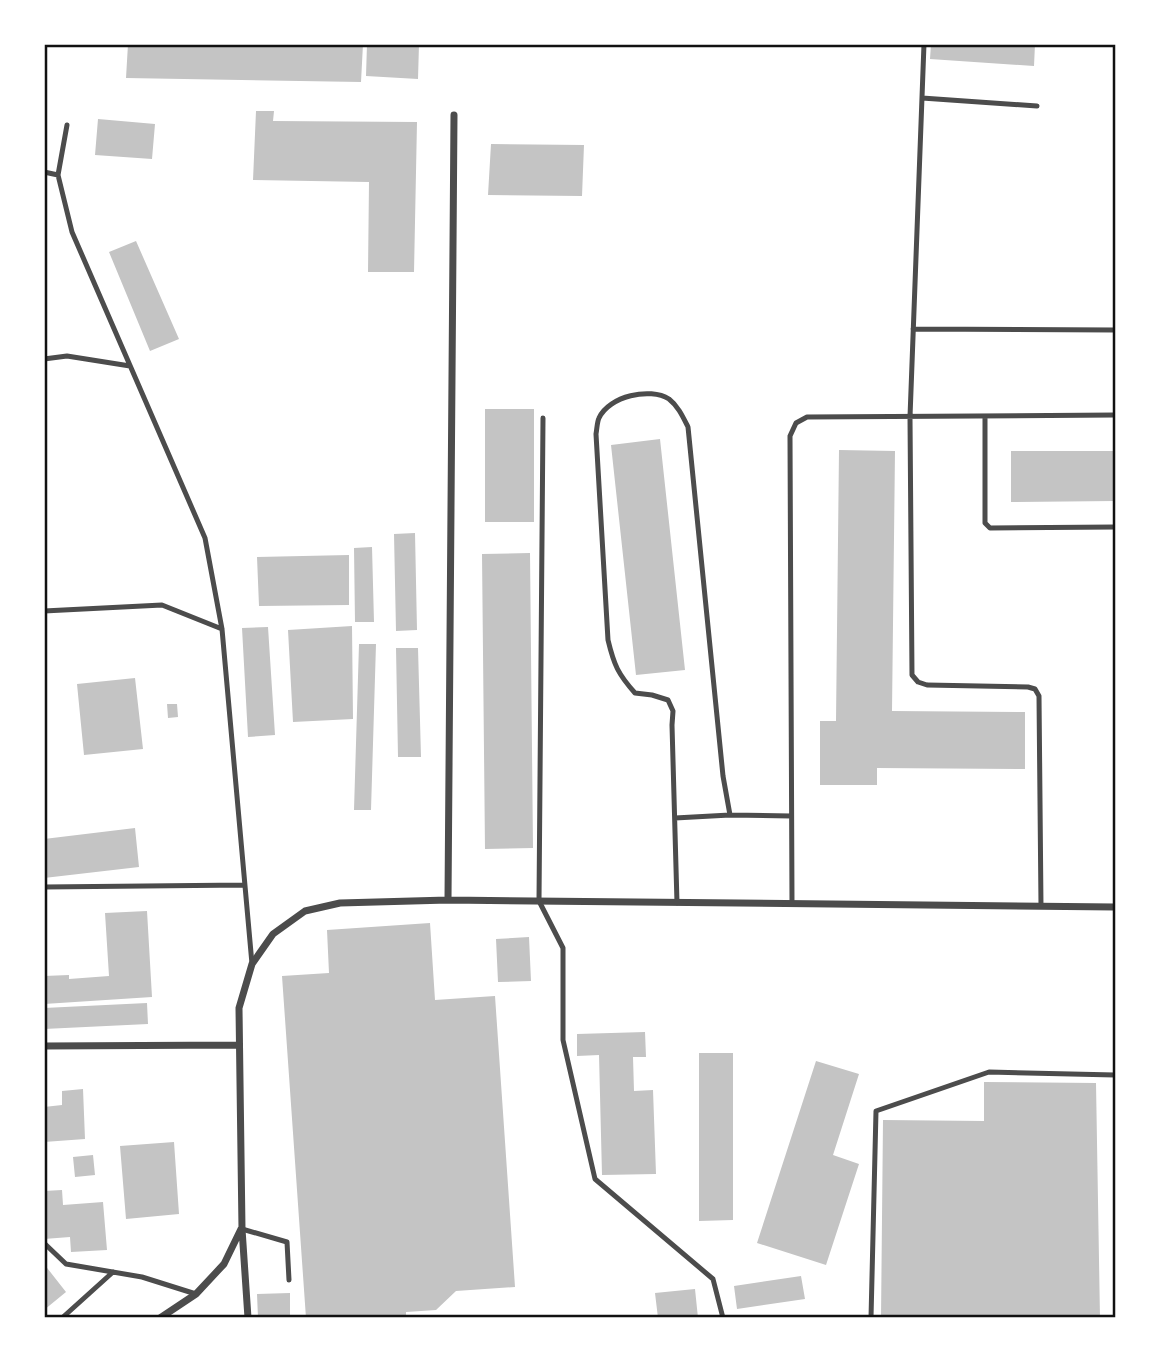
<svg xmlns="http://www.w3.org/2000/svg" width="1159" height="1362" viewBox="0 0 1159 1362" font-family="Manrope,sans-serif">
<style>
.building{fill:#c4c4c4}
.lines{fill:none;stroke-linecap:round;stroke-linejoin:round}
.service{stroke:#4c4c4c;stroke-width:5}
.minor{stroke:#4c4c4c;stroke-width:7}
.neatline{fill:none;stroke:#111;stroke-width:2.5}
</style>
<rect width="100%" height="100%" fill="#fff"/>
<path class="building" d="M 128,44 L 363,44 L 361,82 L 126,78 Z
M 367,44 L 419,44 L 418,79 L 366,76 Z
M 931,44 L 1035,44 L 1034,66 L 930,59 Z
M 256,111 L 274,111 L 273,121 L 417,122 L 414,272 L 368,272 L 369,182 L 253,180 Z
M 98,119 L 155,124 L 152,159 L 95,155 Z
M 491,144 L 584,145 L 582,196 L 488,195 Z
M 136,241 L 179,339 L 150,351 L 109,252 Z
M 485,409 L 534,409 L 534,522 L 485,522 Z
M 660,439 L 685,670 L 636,675 L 611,445 Z
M 839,450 L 895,451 L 892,711 L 1025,712 L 1025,769 L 877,768 L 877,785 L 820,785 L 820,721 L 836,721 Z
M 1011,451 L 1115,451 L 1115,501 L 1011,502 Z
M 415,533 L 417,630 L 396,631 L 394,534 Z
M 372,547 L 374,622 L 355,622 L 354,548 Z
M 530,553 L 533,848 L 485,849 L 482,554 Z
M 349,555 L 349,605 L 259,606 L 257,557 Z
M 352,626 L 353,719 L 293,722 L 288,630 Z
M 268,627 L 275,735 L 248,737 L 242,628 Z
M 359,644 L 376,644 L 371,810 L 354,810 Z
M 396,648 L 418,648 L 421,757 L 398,757 Z
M 135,678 L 143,749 L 84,755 L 77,684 Z
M 167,704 L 177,704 L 178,717 L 168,718 Z
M 135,828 L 139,867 L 44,878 L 44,839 Z
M 147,911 L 152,997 L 44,1004 L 44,976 L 69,975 L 69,979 L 109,976 L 105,913 Z
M 430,923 L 435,1000 L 495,996 L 515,1287 L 456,1291 L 436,1310 L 406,1312 L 406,1318 L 306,1318 L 282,976 L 329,973 L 327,930 Z
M 529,937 L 531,981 L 498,982 L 496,939 Z
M 147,1003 L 148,1024 L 44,1029 L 44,1008 Z
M 645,1032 L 646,1057 L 633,1057 L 634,1091 L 653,1090 L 656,1174 L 602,1175 L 599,1055 L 577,1056 L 577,1034 Z
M 699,1053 L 733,1053 L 733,1220 L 699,1221 Z
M 816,1061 L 859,1074 L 833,1155 L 859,1164 L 826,1265 L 757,1243 Z
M 984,1082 L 1096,1083 L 1100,1318 L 881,1318 L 883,1120 L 984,1121 Z
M 83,1089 L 85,1139 L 44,1142 L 44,1107 L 62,1105 L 62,1091 Z
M 174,1142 L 179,1214 L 126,1219 L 120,1146 Z
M 93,1155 L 95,1175 L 75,1177 L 73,1157 Z
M 62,1190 L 63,1205 L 103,1202 L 107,1250 L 71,1252 L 70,1237 L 44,1239 L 44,1191 Z
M 44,1264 L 66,1292 L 44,1310 Z
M 801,1276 L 805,1299 L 737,1309 L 734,1286 Z
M 695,1289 L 698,1318 L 658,1318 L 655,1293 Z
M 290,1293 L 290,1318 L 258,1318 L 257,1294 Z"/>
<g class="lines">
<path class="service" d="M 924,44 L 910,417 L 912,675 L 918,682 L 927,685 L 1028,687 L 1035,689 L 1039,696 L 1041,906
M 922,98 L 1037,106
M 67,125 L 58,175 L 72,232 L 205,538 L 222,629 L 252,964
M 44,172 L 58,175
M 913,329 L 1115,330
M 44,359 L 67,356 L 130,366
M 985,416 L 985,523 L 990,528 L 1115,527
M 543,418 L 539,901 L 563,948 L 563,1040 L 595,1179 L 713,1279 L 723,1318
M 44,611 L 162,605 L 222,629
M 675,818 L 730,815 L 791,816
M 44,887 L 245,885
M 677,903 L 672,725 L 673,711 L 668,700 L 652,695 L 635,693 C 618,674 614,665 608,640 L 596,434 C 597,429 597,422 599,418 C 609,396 650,387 669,399 C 678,406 683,417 688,427 L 723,776 L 730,815
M 792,904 L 790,436 L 796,423 L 807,417 L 1115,415
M 242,1229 L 287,1242 L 289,1280
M 44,1243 L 66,1264 L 142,1277 L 196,1294
M 62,1318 L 113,1272
M 871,1318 L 876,1111 L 989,1072 L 1115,1075"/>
<path class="minor" d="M 448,900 L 454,115
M 44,1046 L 239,1045
M 160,1318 L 196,1294 L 224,1264 L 241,1229
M 248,1318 L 242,1229 L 239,1008 L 252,964 L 273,934 L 305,911 L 340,903 L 448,900 L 1115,907"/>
</g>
<rect width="1159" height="1362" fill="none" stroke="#ffffff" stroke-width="91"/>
<rect x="46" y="46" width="1068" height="1270" class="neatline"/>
</svg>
